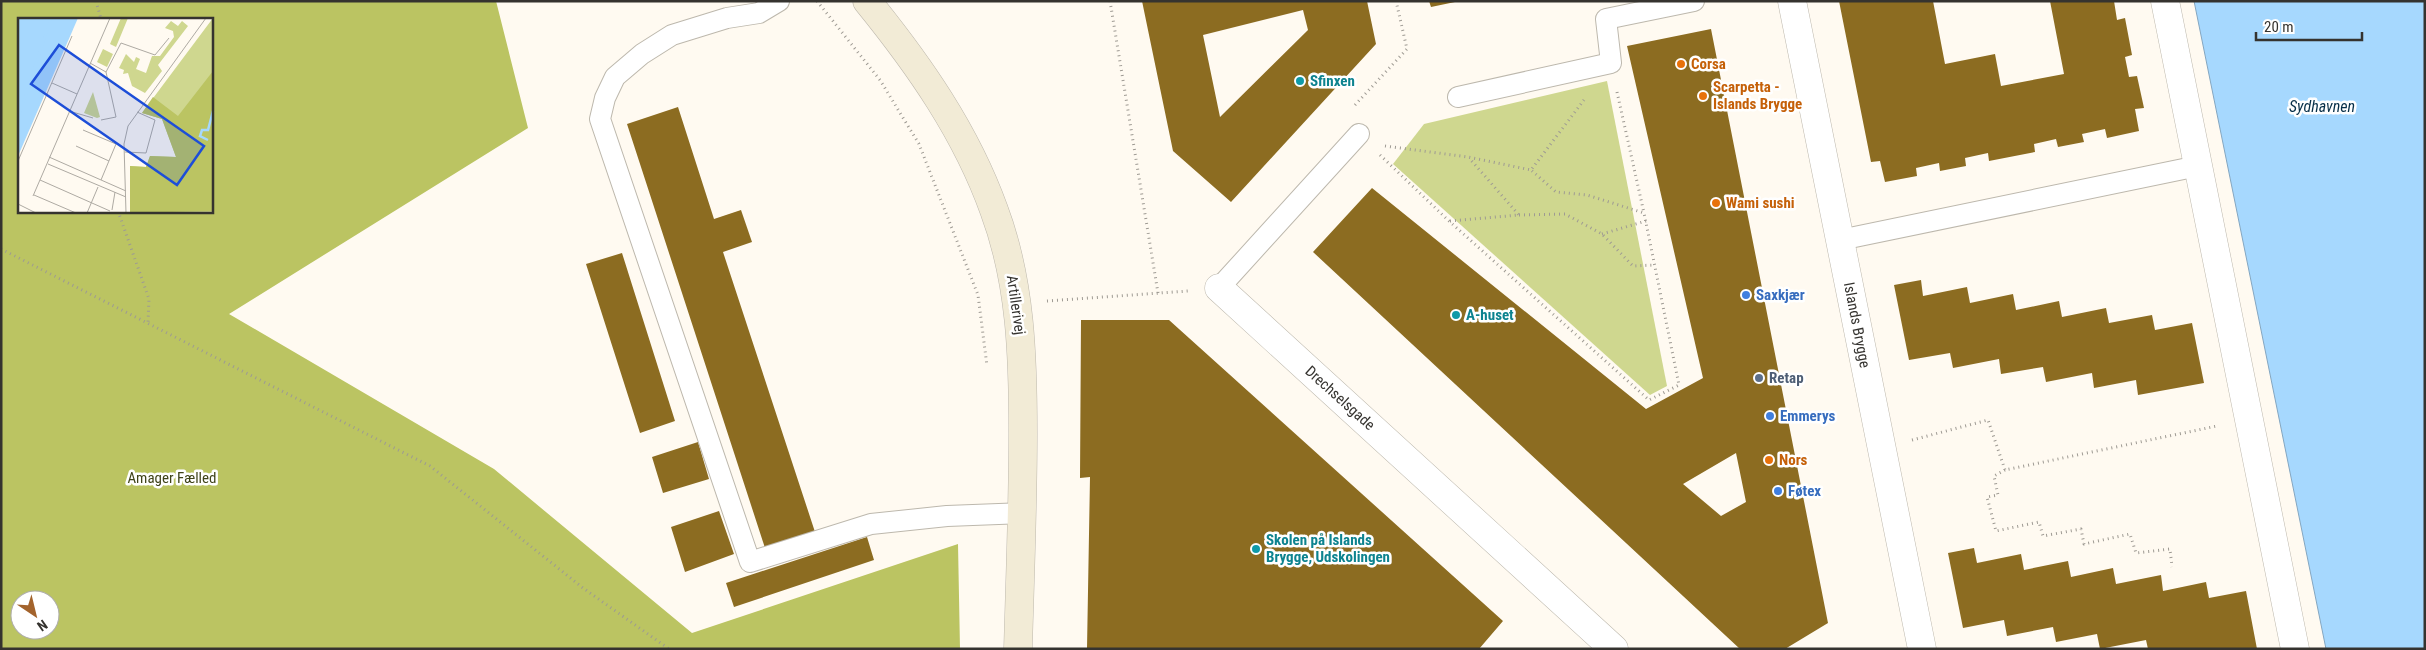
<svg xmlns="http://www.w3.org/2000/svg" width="2426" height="650" viewBox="0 0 2426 650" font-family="'Roboto Condensed',sans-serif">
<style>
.green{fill:#cfd78f}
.forest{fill:#bbc462;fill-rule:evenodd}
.water{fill:#a6d8fe;stroke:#84a6c0}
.building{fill:#8c6c21;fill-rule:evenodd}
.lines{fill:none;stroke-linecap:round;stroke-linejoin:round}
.lane-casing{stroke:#bdb8ad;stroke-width:22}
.street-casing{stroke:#bdb8ad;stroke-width:29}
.secondary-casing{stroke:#bdb8ad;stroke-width:29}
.path{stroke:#9e9a93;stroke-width:3;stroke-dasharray:1 4;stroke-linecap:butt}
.lane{stroke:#fff;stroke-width:20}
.street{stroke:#fff;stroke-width:28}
.secondary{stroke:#f2ebd6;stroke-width:28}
.food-dot{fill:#e8710a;stroke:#fff;stroke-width:2}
.culture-dot{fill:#0f9aa8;stroke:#fff;stroke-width:2}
.shop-dot{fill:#3f7fe0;stroke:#fff;stroke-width:2}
.service-dot{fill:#5c6f8a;stroke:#fff;stroke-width:2}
.labels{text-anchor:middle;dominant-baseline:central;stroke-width:5;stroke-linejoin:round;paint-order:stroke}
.food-label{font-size:15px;font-weight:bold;fill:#c56008;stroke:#fff;text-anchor:start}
.culture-label{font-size:15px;font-weight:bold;fill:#0d838f;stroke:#fff;text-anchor:start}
.shop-label{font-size:15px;font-weight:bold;fill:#366cbe;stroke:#fff;text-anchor:start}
.street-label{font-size:15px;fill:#35332f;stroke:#fff}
.service-label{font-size:15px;font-weight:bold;fill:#4e5e75;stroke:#fff;text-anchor:start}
.park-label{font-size:15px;fill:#3f4319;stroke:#fff}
.water-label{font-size:16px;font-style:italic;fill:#072f48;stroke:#fff}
.inset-river{fill:none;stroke:#a6d8fe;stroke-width:2.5}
.inset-road{fill:none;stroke:#aeaaa3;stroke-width:1}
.view{fill:#1d4ed8;fill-opacity:0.15;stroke:#1d4ed8;stroke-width:2.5}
.inset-edge{fill:none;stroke:#35332f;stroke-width:2.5}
</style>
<rect width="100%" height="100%" fill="#fffaf1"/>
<path class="green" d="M 1607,81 L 1667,386 L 1650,395 L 1393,164 L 1424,124 Z"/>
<path class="forest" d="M 1,1 L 496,1 L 528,128 L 229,314 L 494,469 L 692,633 L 958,544 L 960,649 L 1,649 ZM 19,19 L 211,19 L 211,211 L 19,211 ZM 20,600 L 50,600 L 50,630 L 20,630 Z"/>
<path class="water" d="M 2194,1 L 2425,1 L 2425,649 L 2326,649 Z"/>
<path class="building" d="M 1142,1 L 1367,1 L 1376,44 L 1231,202 L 1173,151 ZM 1303,10 L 1308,30 L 1220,117 L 1203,35 Z
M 1429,1 L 1455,1 L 1455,2 L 1431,7 Z
M 1839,1 L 1933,1 L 1945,64 L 1995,54 L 2001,86 L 2064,74 L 2050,1 L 2114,1 L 2117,20 L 2125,18 L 2132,55 L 2125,57 L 2129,77 L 2137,76 L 2144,108 L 2135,109 L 2139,131 L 2107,138 L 2105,129 L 2082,134 L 2084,142 L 2058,147 L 2056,139 L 2034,144 L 2035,152 L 1989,161 L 1988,153 L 1965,158 L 1966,166 L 1940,171 L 1939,163 L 1916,168 L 1917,176 L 1885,182 L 1880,161 L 1871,162 Z
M 1711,29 L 1828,623 L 1785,649 L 1740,649 L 1313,252 L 1372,188 L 1646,409 L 1703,378 L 1627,46 ZM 1736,453 L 1746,502 L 1721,516 L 1683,484 Z
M 678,107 L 714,219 L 741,210 L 752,242 L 723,252 L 815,532 L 765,548 L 627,124 Z
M 622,253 L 675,421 L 640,433 L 586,264 Z
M 1921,280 L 1923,296 L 1967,287 L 1970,303 L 2013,294 L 2016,310 L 2059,301 L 2062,317 L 2106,308 L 2109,323 L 2152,315 L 2155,330 L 2192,323 L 2204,383 L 2138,395 L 2136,380 L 2094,388 L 2092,373 L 2046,382 L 2043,367 L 2001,374 L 1999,359 L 1953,368 L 1950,353 L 1909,360 L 1894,285 Z
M 1081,320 L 1169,320 L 1503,621 L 1479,649 L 1087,649 L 1090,477 L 1080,478 Z
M 698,442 L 709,479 L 663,493 L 652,457 Z
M 719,511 L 734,554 L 685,572 L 671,527 Z
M 867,537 L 874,560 L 734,607 L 726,583 Z
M 1974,548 L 1977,563 L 2021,554 L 2024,570 L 2068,561 L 2071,577 L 2113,568 L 2116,584 L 2161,575 L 2163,591 L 2206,582 L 2209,598 L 2246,591 L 2257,649 L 2148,649 L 2146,640 L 2100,649 L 2097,634 L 2056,642 L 2053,627 L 2007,636 L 2004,620 L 1963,628 L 1948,553 Z"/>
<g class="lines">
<defs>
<path id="lane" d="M 779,1 L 759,13 L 727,18 L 672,35 L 642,54 L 615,77 L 605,98 L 600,119 L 750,562 L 871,524 L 947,516 L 1022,513
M 1458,97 L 1611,63 L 1606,19 L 1694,1
M 1840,240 L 2198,166
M 1219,288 L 1359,134"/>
<path id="street" d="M 1792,1 L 1922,649
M 2165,1 L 2295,649
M 1219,288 L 1614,649"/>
<path id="secondary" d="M 867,1 C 919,65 966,132 994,210 C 1021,282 1023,358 1023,433 C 1023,505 1020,577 1018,649"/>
</defs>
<use href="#lane" class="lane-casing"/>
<use href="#street" class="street-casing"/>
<use href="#secondary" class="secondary-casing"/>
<path class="path" d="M 96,1 L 101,19
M 817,1 L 880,80 L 919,144 L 978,295 L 987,366
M 1110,1 L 1158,293
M 1617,92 L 1644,213
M 1355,105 L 1407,49 L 1396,1
M 1385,146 L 1468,157 L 1531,170 L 1584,100
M 1380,155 L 1449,221 L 1649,400 L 1679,385 L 1644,213 L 1587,195 L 1556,192 L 1531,170
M 118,211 L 149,299 L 148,323
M 1519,215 L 1565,214 L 1602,234 L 1633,266 L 1654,265
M 1450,221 L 1519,215 L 1469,158
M 1602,234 L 1646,221
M 1,249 L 430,466 L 583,588 L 669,649
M 1047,301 L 1188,291
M 1912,440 L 1988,420 L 2005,470 L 2217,426
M 2005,470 L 1994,476 L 1998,495 L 1987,497 L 1996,531 L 2039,522 L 2043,536 L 2081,529 L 2084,544 L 2130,534 L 2136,553 L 2170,549 L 2172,567"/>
<use href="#lane" class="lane"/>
<use href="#street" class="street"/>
<use href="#secondary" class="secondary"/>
</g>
<g class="food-dot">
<circle cx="1681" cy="64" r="5"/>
<circle cx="1703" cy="96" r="5"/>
<circle cx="1716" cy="203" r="5"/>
<circle cx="1769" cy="460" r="5"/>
</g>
<g class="culture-dot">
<circle cx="1300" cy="81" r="5"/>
<circle cx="1456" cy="315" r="5"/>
<circle cx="1256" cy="549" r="5"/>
</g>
<g class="shop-dot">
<circle cx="1746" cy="295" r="5"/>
<circle cx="1770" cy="416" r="5"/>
<circle cx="1778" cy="491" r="5"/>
</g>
<circle class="service-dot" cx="1759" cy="378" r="5"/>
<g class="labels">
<g class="food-label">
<text x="1691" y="64">Corsa</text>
<text x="1713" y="87">Scarpetta -<tspan x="1713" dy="17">Islands Brygge</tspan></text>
<text x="1726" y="203">Wami sushi</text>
<text x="1779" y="460">Nors</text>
</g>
<g class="culture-label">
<text x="1310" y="81">Sfinxen</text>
<text x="1466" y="315">A-huset</text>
<text x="1266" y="540">Skolen på Islands<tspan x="1266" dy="17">Brygge, Udskolingen</tspan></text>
</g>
<g class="shop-label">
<text x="1756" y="295">Saxkjær</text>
<text x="1780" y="416">Emmerys</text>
<text x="1788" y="491">Føtex</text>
</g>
<g class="street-label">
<text transform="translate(1016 305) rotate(82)">Artillerivej</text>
<text transform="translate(1857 325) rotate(79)">Islands Brygge</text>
<text transform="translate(1340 398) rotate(42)">Drechselsgade</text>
</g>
<g class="service-label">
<text x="1769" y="378">Retap</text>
</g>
<g class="park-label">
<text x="172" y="478">Amager Fælled</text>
</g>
<g class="water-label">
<text x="2322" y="106">Sydhavnen</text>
</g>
</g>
<g transform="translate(18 18)">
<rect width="195" height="195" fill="#fffaf1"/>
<path d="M 103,0 L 110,0 L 98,29 L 92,26 ZM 195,0 L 195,195 L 112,195 L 112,148 L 128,149 L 132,138 L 158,139 L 144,101 L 124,95 ZM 153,3 L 160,8 L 164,3 L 170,8 L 140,47 L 144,53 L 127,75 L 114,68 L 110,55 L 105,56 L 106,52 L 101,50 L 108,36 L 116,44 L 118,39 L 122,41 L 118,51 L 128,55 L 134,38 L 142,38 L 156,19 L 155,13 L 147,10 ZM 85,31 L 95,36 L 89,49 L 79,44 ZM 75,74 L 82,99 L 79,100 L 66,95 Z" fill="#cfd78f"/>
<path d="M 195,53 L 195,193 L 112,195 L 112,148 L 128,149 L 132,138 L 158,139 L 144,101 L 124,95 L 135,79 L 160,98 Z" fill="#bbc462"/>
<path d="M 0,0 L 60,0 L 0,138 Z" fill="#a6d8fe"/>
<path class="inset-river" d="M 0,101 L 33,0M 190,122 L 182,118 L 184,112 L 190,112 L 195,93"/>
<path class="inset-road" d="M 72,45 L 88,54 L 98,99 L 83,102M 88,54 L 103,25 L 137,37 L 151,20M 34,65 L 59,76M 51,93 L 75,100M 65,112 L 98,126 L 83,162M 58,128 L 91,143M 107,134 L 128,135 L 137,102 L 119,94M 31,139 L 108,173M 0,143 L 54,18M 30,146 L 108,179M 22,162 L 92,193M 16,177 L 58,195M 15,178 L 92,0M 0,186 L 18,195M 94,192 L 97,174M 69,195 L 80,169M 108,195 L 106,126 L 110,108 L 188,0"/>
<path class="view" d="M 41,27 L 186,128 L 159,167 L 13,66 Z"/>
<rect width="195" height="195" class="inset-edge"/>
</g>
<rect width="2426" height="650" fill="none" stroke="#35332f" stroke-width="5"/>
<g transform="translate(35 615) rotate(145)"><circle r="24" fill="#ffffff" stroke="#aeadac"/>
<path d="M0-4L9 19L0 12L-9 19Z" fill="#a3632c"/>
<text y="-8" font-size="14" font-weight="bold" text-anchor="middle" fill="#35332f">N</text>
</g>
<path d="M2256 32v8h106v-8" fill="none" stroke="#35332f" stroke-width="2.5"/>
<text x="2264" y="32" font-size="15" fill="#35332f" stroke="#ffffff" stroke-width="4" paint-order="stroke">20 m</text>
</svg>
